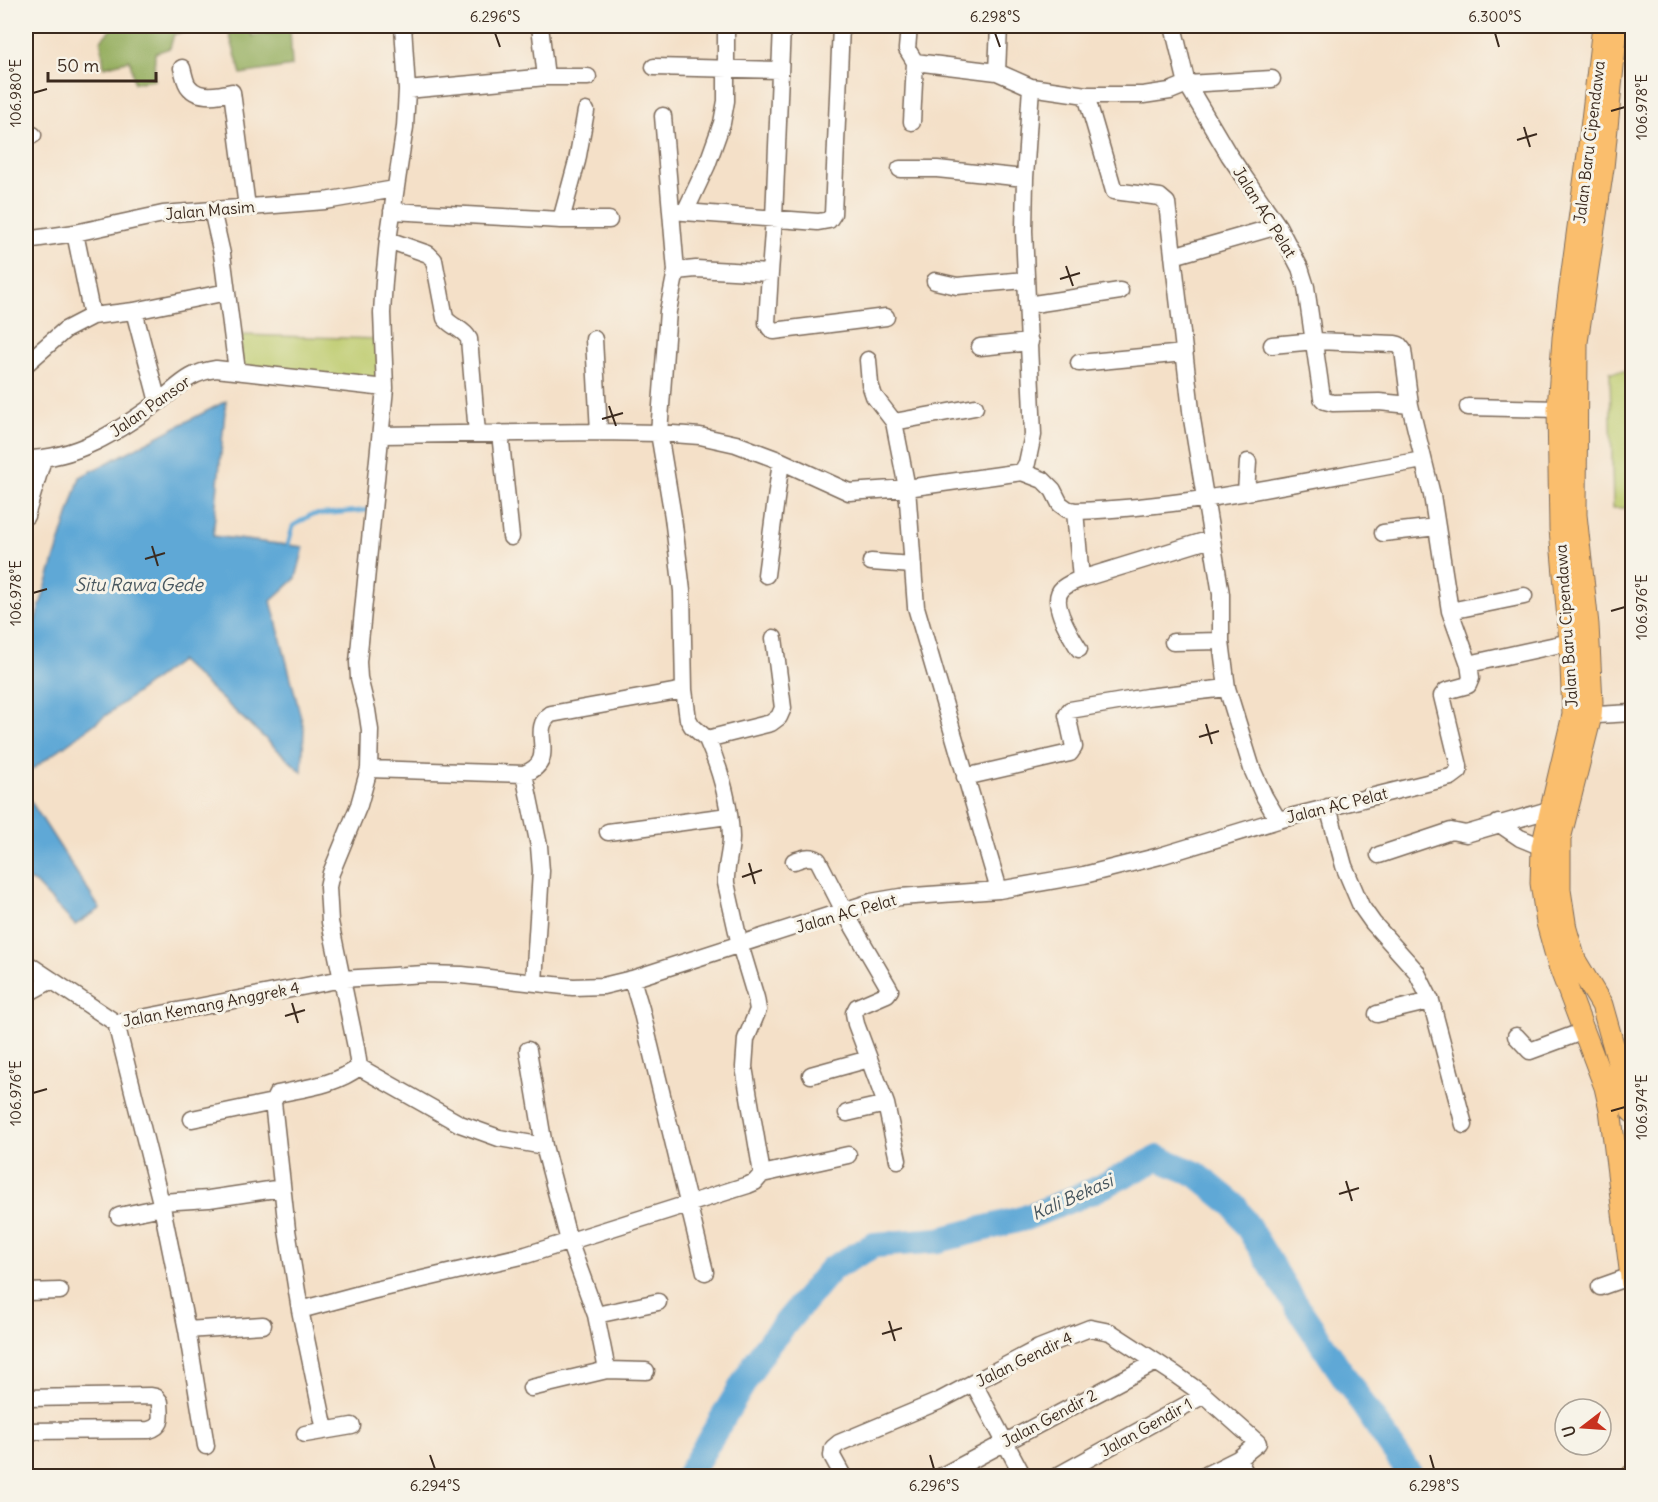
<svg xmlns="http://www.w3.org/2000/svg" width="1658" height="1502" viewBox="0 0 1658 1502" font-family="Delius,sans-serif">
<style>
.green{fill:#bdcb6d;stroke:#7c7a46;stroke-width:1.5}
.forest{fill:#96af60;stroke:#686c3f;stroke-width:1.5}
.water{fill:#5ea8d6;stroke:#4c697a;stroke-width:1.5}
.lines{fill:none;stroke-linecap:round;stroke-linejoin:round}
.stream{stroke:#5ea8d6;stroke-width:4.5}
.river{stroke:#5ea8d6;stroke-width:26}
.minor-casing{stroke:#7c6a5a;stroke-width:19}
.major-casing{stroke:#7c6a5a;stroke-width:23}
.minor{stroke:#fff;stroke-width:16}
.major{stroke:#fabe6d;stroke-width:21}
.ticks{fill:none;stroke:#3b2a1e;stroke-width:2}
.labels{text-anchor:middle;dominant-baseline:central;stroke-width:6;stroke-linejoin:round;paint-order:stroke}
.street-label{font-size:16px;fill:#3b2a1e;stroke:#f7f3e8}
.water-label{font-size:18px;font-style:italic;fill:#47565e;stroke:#f7f3e8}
.neatline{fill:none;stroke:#3b2a1e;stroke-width:2}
.ticks-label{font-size:15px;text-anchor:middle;fill:#3b2a1e}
</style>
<rect width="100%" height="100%" fill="#f7f3e8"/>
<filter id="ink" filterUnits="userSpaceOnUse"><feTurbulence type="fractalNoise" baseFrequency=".0167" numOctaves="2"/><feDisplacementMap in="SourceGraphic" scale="12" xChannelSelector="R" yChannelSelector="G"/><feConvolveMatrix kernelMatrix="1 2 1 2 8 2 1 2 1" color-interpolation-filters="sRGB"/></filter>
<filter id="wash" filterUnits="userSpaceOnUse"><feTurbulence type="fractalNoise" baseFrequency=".008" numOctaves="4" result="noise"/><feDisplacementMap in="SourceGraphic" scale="24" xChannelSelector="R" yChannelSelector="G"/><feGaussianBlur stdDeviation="1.35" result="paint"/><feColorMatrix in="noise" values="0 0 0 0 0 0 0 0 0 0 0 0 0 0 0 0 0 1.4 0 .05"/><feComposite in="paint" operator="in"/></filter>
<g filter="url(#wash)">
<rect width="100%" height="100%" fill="#f4e0c8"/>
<path class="green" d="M 241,335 L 379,339 L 381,384 L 241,365 Z
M 1632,371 L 1632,508 L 1613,508 L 1610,372 Z"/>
<path class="forest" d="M 114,26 L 251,26 L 252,36 L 290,29 L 292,66 L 241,74 L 227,26 L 174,34 L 170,48 L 155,53 L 154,80 L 134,83 L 130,60 L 104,67 L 101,40 Z"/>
<path class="water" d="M 226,401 L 213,536 L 304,547 L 296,578 L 271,601 L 304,729 L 302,772 L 180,661 L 26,774 L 26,650 L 80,477 Z
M 26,794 L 100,909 L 75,925 L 35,883 L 26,879 Z"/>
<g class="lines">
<path class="stream" d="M 288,545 L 293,526 L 311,515 L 369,510"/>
<path class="river" d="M 688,1476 L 764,1349 L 831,1269 L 874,1245 L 939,1240 L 1025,1218 L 1095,1190 L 1158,1158 L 1196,1174 L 1235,1206 L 1290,1296 L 1411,1476"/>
</g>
</g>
<g filter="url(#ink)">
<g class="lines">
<defs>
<path id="minor" d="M 403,26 L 407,90 L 405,127 L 388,240 L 384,281 L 382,313 L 385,388 L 358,662 L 359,678 L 367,710 L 370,730 L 369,769 L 359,805 L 331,873 L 328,887 L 330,922 L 356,1047 L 359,1067 C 336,1085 305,1088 277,1094 L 273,1102 L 287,1230 L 300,1310 L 371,1291 L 526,1255 L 748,1185 L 755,1182 L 762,1174 L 848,1155
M 909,26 L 907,49 L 915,62 L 997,72 L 1031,87 L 1086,95 L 1143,95 L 1170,91 L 1187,84 L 1272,79
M 1173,26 L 1187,84 L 1229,155 L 1278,226 L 1300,268 L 1306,287 L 1322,398 L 1325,401 L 1333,403 L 1379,402 L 1410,405
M 654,67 L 780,70
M 182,68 C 184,74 185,83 189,87 C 198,99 220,95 232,92 L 247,207
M 997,72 L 999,26
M 546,77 L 588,77
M 407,90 L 546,77 L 540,26
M 1086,95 L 1114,191 L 1160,197 L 1167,203 L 1192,419 L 1221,594 L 1221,641 L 1227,688 L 1252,769 L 1264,796 L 1278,820
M 663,116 L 676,271 L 668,311 L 659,433 L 673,517 L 682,591 L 684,690 L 688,719 L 692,726 L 707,739
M 912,122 L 915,62
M 26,137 L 33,135
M 900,169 L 937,169 L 1025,178
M 212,210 L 222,254 L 237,371
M 392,211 L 561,220 L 609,220
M 671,211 L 818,222 L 829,220 L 833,214 L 841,26
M 685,212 L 707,165 L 722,123 L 726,101 L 726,26
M 561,220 L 577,161 L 586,111
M 75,233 L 92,316
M 26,240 L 75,233 L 163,214 L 325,201 L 395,189
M 388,240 L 428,254 L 434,260 L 445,318 C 451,327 463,328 469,339 L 477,433
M 1173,256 L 1278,226
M 676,271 L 696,269 L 770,273 L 767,323 L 770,328 L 774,331 L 886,317
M 770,273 L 774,218 L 782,26
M 935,281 L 957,286 L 1026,280
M 1027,305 L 1120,291
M 134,311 L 158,402
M 594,339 L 599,432
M 980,347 L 1030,342
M 868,360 L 870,384 L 874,396 L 894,422 L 907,488 L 916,607 L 999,890
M 1079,363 L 1184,353
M 26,364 L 65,330 L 92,316 L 134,311 L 227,292
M 1468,407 L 1558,409
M 894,422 L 975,407
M 500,433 L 511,537
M 381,435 L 599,432 L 659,433 L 700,436 L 736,444 L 781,461 L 849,492 L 907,488 L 1022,472 L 1043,480 L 1053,490 L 1060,504 L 1067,509 L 1075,511 C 1193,507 1307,480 1423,460
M 26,459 C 76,459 117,432 157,403 C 179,387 187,373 216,369 L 385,388
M 1022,472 L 1027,463 L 1033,435 L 1024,231 L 1025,178 L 1031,87
M 1246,492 L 1248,462
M 1075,511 L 1081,579 L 1211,539
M 26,516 L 43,459
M 1383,533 L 1437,527
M 871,562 L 913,565
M 766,575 L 781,461
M 1450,611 L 1524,596
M 1173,642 L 1221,641
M 1079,649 C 1071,636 1048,601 1063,588 C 1068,584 1075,581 1081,579
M 1469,664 L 1570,642
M 1579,716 L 1632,713
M 369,769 L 524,774 C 561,760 527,730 551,714 L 684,690
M 524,774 L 539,846 L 541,871 L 534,982
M 965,777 L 1070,753 L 1074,747 L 1067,715 L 1070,710 L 1147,697 L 1227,688
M 1328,807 L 1344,866 L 1361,906 L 1373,923 L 1416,971 L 1431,1001 L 1464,1125
M 1498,823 L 1520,838 L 1542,847
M 608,832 L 728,816
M 1379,855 L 1451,831 L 1466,834 L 1552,809
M 794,861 C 803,858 810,855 818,860 L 844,911 L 889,988 L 890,990 L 887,994 L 857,1007 L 854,1013 L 856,1024 L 886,1104 L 898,1160
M 26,963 L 116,1023 L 342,979 L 425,974 L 462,975 L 573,987 L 603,986 L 632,979 L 871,902 L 900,897 L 999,890 L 1084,875 L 1160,856 L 1278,820 L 1451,777 L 1459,771 L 1459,766 L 1442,696 L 1446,691 L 1468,685 L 1471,678 L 1469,664 L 1450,611 L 1432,495 L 1410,405 L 1403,350 L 1399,345 L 1395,344 L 1315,341 L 1272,345
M 632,979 L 641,1009 L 705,1272
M 26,994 L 52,980
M 1377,1014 L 1431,1001
M 116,1023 L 162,1207 L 187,1330 L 206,1446
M 1516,1036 L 1530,1051 L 1584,1031
M 528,1050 L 544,1146 L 569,1241 L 596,1315 L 607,1370 L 531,1388
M 359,1067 L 460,1124 L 499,1138 L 544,1146
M 811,1075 L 869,1059
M 847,1113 L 886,1104
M 192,1119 L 273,1102
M 762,1174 L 744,1067 L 746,1039 L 758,1010 L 756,998 L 740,945 L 726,883 C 725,868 731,853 731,837 C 730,804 720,769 707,739 L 771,723 L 779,717 L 783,708 L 774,638
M 161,1202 L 209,1199 L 282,1188
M 119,1216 L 162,1207
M 1600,1287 L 1631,1276
M 26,1292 L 60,1291
M 300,1310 L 325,1430
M 596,1315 L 658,1302
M 187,1330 L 263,1325
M 607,1370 L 646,1371
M 974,1384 L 1023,1476
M 26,1398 L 151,1396 L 156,1397 L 160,1402 C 160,1416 165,1425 149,1430 L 26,1431
M 305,1434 L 352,1426
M 1238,1459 L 1247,1476
M 843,1476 L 832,1456 L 833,1448 L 839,1443 L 939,1401 L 1039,1348 L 1090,1328 L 1110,1332 L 1176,1375 L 1204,1395 L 1258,1443 L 1238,1459 L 1204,1476
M 942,1476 L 1156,1362
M 1057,1476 L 1204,1395"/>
<path id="major" d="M 1603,26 L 1588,154 L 1563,338 L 1558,409 L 1560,529 L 1570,642 L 1573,715 L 1542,847 L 1541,883 L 1547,923 L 1558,963 L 1605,1087 L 1610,1109 L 1632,1285
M 1617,26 L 1603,168 L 1577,342 L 1576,515 L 1588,625 L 1592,702 L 1591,716 L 1560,839 L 1560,890 L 1566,929 L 1575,960 L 1602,1005 L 1632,1112
M 1632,1476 L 1632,1475"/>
</defs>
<use href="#minor" class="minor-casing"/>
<use href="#major" class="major-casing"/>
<use href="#minor" class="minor"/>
<use href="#major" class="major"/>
</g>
</g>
<path class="ticks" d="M 495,33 L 500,47M 995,33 L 1000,47M 1495,33 L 1499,47M 33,93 L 47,89M 1611,111 L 1625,107M 1524,127 L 1530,147M 1517,140 L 1537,134M 1066,266 L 1073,286M 1060,279 L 1080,273M 609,406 L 616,426M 602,419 L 623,413M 152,546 L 158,566M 145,559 L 165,553M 33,593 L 47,589M 1611,611 L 1625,607M 1206,724 L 1212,744M 1199,737 L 1219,731M 749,863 L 755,884M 742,877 L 762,870M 292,1003 L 298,1023M 285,1016 L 305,1010M 33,1093 L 47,1089M 1611,1111 L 1625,1107M 1346,1181 L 1352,1201M 1339,1194 L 1359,1188M 889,1321 L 895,1341M 882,1334 L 902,1328M 430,1455 L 435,1469M 930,1455 L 934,1469M 1430,1455 L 1434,1469"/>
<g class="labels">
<g class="street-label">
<text transform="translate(1589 142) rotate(-83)">Jalan Baru Cipendawa</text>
<text transform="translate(210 210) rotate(-5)">Jalan Masim</text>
<text transform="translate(1265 212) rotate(58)">Jalan AC Pelat</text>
<text transform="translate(150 406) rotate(-35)">Jalan Pansor</text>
<text transform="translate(1566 626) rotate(-94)">Jalan Baru Cipendawa</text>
<text transform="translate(1337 805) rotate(-14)">Jalan AC Pelat</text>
<text transform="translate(846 913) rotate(-16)">Jalan AC Pelat</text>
<text transform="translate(211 1004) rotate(-11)">Jalan Kemang Anggrek 4</text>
<text transform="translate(1024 1359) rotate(-26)">Jalan Gendir 4</text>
<text transform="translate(1049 1418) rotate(-28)">Jalan Gendir 2</text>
<text transform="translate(1146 1427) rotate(-29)">Jalan Gendir 1</text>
</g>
<g class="water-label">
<text x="139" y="584">Situ Rawa Gede</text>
<text transform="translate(1072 1197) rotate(-24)">Kali Bekasi</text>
</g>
</g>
<rect width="1658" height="1502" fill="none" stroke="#f7f3e8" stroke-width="66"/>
<g transform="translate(1583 1427) rotate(253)"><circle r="28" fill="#f7f3e8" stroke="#aca397" stroke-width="1.5"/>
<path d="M0-4.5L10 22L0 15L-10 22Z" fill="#c8321e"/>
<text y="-9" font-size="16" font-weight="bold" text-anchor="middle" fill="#3b2a1e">U</text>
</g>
<path d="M48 72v9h108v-9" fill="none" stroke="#3b2a1e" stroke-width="3"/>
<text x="57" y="72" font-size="18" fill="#3b2a1e" stroke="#f7f3e8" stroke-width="4.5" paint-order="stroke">50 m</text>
<rect x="33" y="33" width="1592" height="1436" class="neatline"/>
<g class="ticks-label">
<text x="495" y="22">6.296°S</text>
<text x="995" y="22">6.298°S</text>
<text x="1495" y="22">6.300°S</text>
<text transform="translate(16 93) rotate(-90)" y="5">106.980°E</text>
<text transform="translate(1642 107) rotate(-90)" y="5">106.978°E</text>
<text transform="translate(16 593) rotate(-90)" y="5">106.978°E</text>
<text transform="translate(1642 607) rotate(-90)" y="5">106.976°E</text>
<text transform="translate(16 1093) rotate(-90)" y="5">106.976°E</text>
<text transform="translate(1642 1107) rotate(-90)" y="5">106.974°E</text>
<text x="435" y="1491">6.294°S</text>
<text x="934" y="1491">6.296°S</text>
<text x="1434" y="1491">6.298°S</text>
</g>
</svg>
